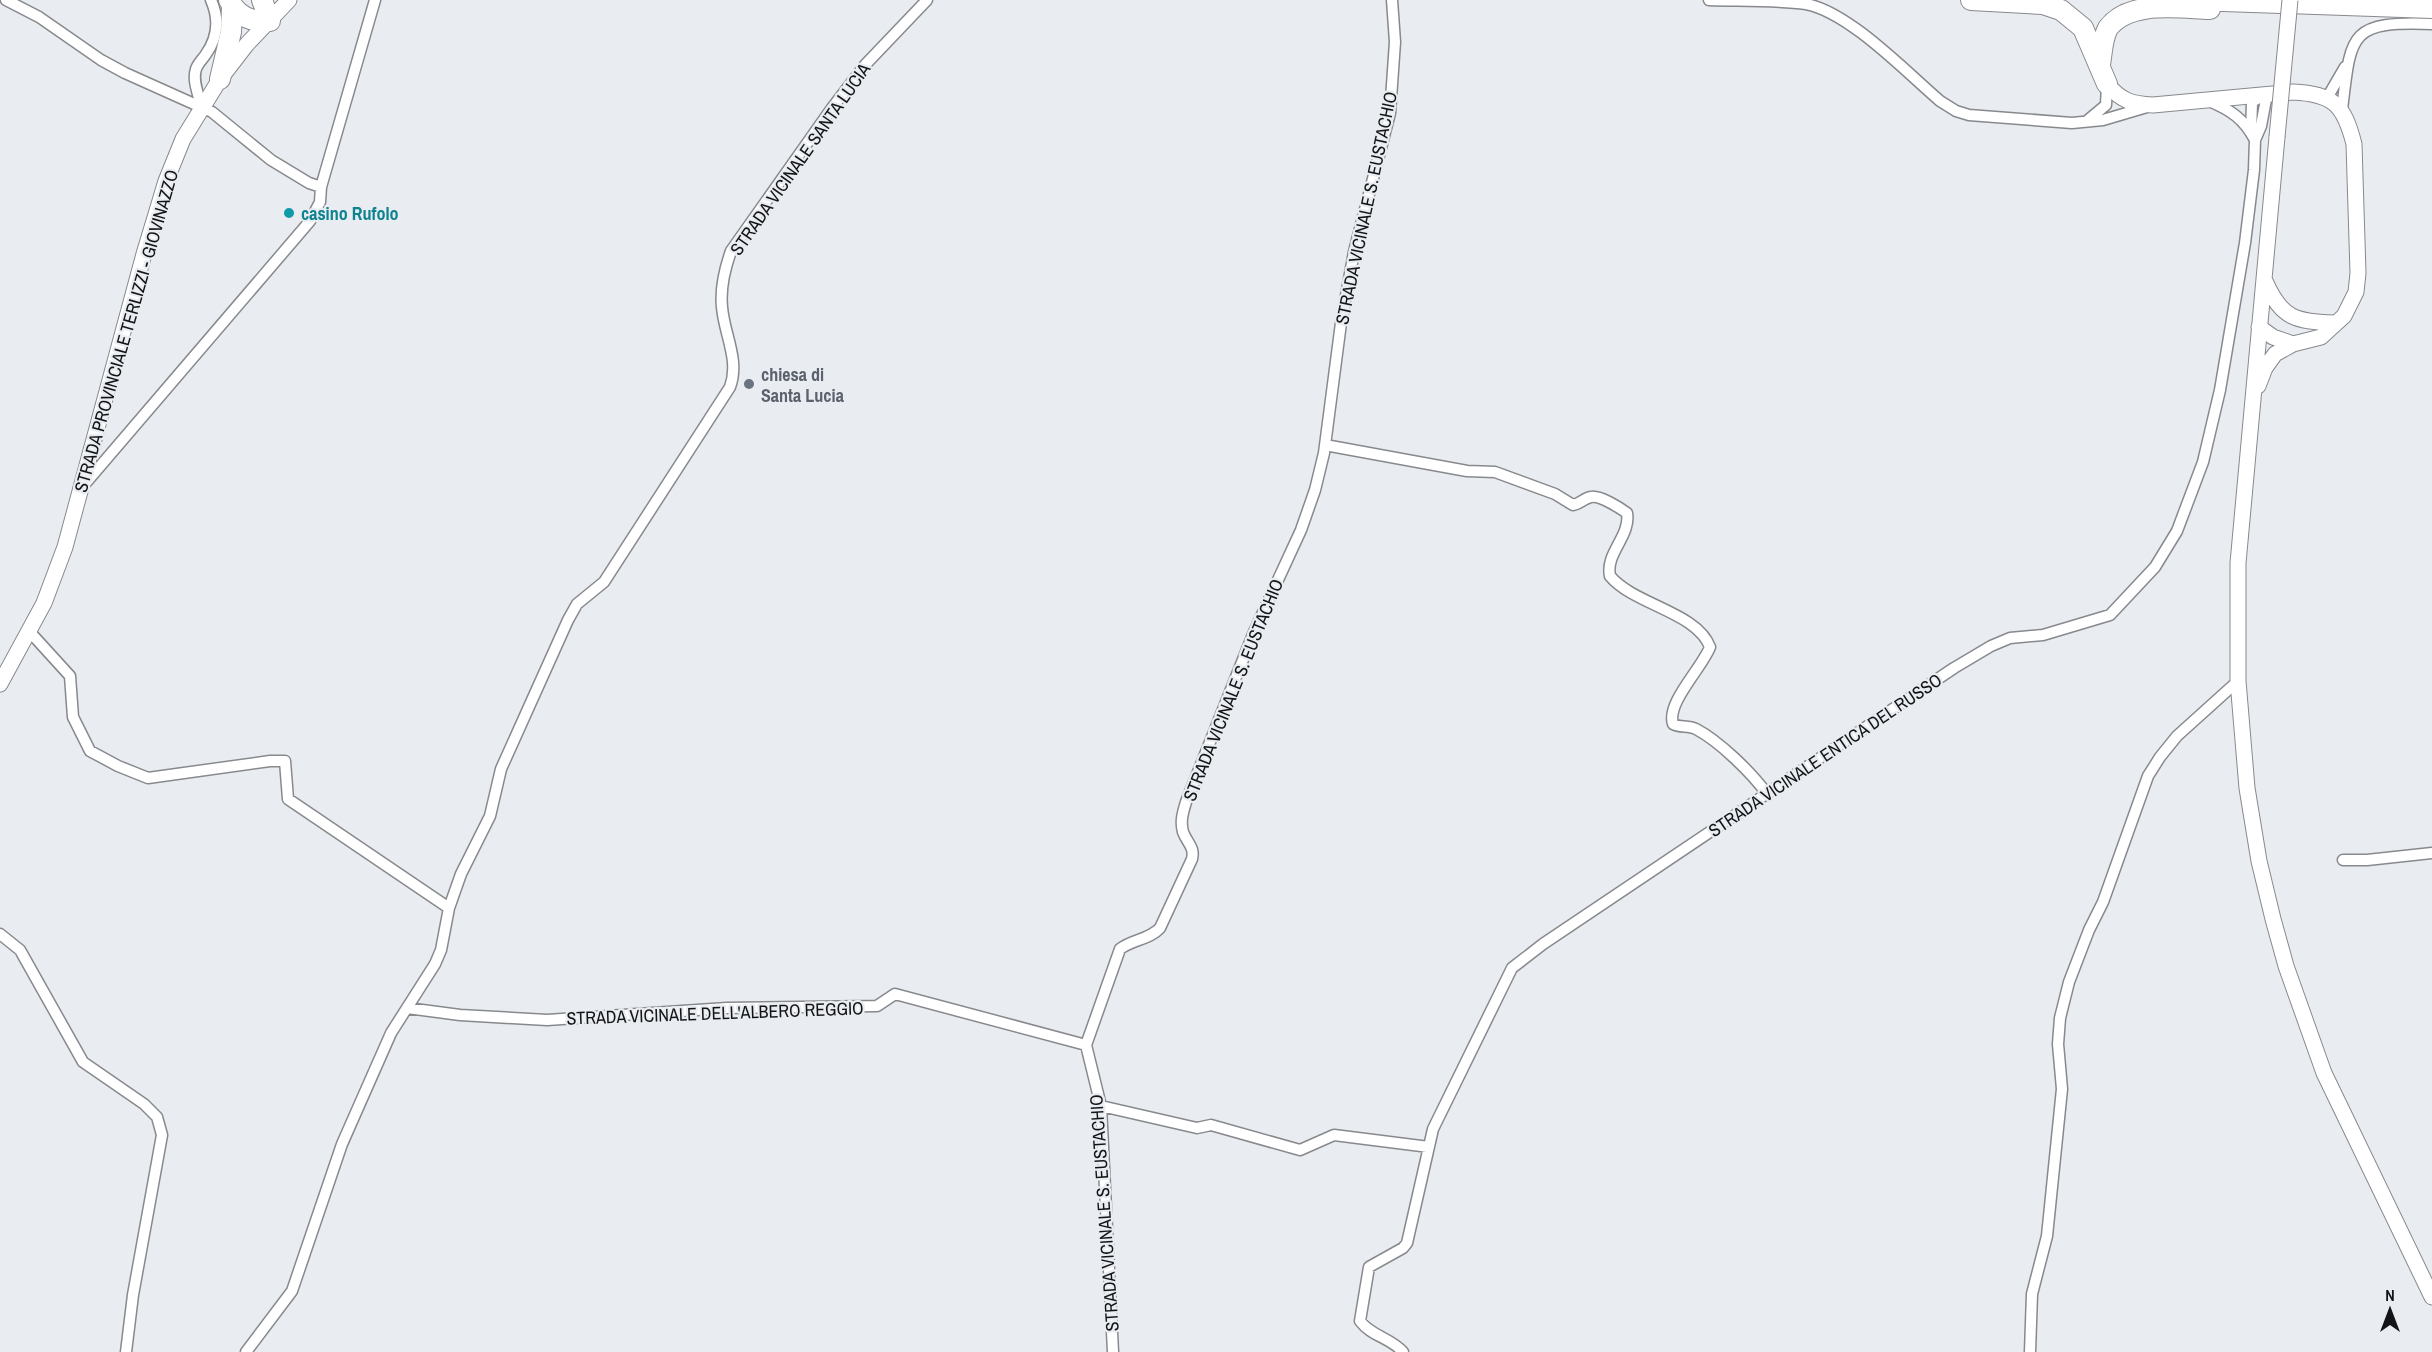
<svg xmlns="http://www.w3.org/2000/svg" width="2432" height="1352" viewBox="0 0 2432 1352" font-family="'Archivo Narrow',sans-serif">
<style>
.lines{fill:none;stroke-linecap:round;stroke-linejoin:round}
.street-casing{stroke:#87898d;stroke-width:13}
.secondary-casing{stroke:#87898d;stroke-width:17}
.highway-casing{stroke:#87898d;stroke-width:22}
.street{stroke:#fff;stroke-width:10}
.secondary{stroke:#fff;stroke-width:15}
.highway{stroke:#fff;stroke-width:20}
.secondary-bridge-casing{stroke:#87898d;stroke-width:17;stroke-linecap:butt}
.secondary-bridge{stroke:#fff;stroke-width:15}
.culture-dot{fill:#0f9aa8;stroke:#e9ecf1;stroke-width:2}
.worship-dot{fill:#6b7280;stroke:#e9ecf1;stroke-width:2}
.labels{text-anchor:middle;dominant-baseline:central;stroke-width:4.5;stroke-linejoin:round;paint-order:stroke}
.street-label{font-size:18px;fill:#131416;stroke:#e9ecf1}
.culture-label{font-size:18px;font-weight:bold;fill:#0d838f;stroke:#e9ecf1;text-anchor:start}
.worship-label{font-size:18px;font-weight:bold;fill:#5b616d;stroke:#e9ecf1;text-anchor:start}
</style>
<rect width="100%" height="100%" fill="#e9ecf1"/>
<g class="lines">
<defs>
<path id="street" d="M 6,0 L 39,17 L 101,60 L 125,73 L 212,112 L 271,160 L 309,183 L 321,187
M 1709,0 C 1741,1 1775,0 1806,4 C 1849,12 1906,72 1940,101 L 1956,111 L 1969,115 L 2072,123 L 2103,120 L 2147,107
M 2327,98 L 2345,67
M 2209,101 C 2231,110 2244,119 2255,140
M 201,106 C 199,95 192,81 196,69 C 198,63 203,59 206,54 C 218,37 219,18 211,0
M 2342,110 C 2351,33 2349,21 2432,24
M 2088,120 L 2106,105 L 2107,84
M 2251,133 L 2252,102 L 2261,97
M 1325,445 L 1467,471 L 1495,472 L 1555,494 L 1573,505 C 1580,504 1584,498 1591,497 C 1600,495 1620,508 1627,513 C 1631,536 1605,553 1610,576 C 1634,605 1697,612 1710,647 C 1702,668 1666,703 1673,724 C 1680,728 1688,725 1696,729 C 1719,741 1752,773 1767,794
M 84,485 L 310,221 L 320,202 L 321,187 L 375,0
M 29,631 L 70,676 L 73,717 L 90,751 L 118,766 L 148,778 L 270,761 L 285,761 L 288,799 L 449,908
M 2343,860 L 2367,860 L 2432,853
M 0,934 L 20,950 L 83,1062 L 144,1104 L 157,1117 L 162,1135 L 133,1295 L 126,1352
M 407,1008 L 460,1015 L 547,1020 L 727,1008 L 877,1006 L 895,994 L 1086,1045
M 1101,1106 L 1197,1128 L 1211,1125 L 1300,1150 L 1334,1135 L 1429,1147
M 246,1352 L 292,1291 L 342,1144 L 391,1033 L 435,964 L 441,950 L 449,908 L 461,874 L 490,816 L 501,769 L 568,620 L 577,604 L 604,582 L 730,387 C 740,360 724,334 722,307 C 720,288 725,268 731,251 L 832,108 L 865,65 L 927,0
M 1113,1352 L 1101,1106 L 1086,1045 L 1120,949 C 1133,939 1149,940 1160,928 L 1192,859 C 1195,847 1187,843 1183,832 C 1180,821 1183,812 1186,802 L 1254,632 L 1301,530 L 1315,490 L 1324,453 L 1341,323 L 1354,252 L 1390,113 L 1395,42 L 1392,0
M 1403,1352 C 1391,1338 1371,1336 1360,1321 L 1369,1267 L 1403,1248 L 1407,1243 L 1433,1129 L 1512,968 L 1543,944 L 1954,668 L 1991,646 L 2010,638 L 2043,635 L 2110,615 L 2155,567 L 2177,531 L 2203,462 L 2220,390 L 2245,243 L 2254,170 L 2255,140 L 2261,126 L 2267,94
M 2030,1352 L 2032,1294 L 2047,1236 L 2062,1089 L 2058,1044 L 2060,1018 L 2069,982 L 2089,930 L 2103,902 L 2148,776 L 2160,757 L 2177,736 L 2238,681"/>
<path id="secondary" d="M 2107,84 C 2121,101 2132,104 2153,105 L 2293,92 C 2334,94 2344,105 2354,144 L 2358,273 L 2356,292 L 2344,316 L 2321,337 L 2293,344 L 2275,354 L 2265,368 L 2258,386
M 2277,137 L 2238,563 L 2238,681 L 2247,788 L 2259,861 L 2273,919 L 2286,966 L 2324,1073 L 2432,1297
M 2265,281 C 2282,320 2296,321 2335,323
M 2259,327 L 2273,337 L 2293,344
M 0,684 L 44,603 L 65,547 L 144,254 L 166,181 L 183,139 L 220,79 L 247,44 L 289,0"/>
<path id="highway" d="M 229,0 C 238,17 251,22 270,21 L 262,0
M 1971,0 L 2043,4 L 2061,10 L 2083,28 L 2107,84
M 2194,0 L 2432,8
M 2100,65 C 2102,53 2102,39 2108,28 C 2129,0 2178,8 2210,9
M 220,79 L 231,32 L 232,6"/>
</defs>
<use href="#street" class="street-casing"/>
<use href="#secondary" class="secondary-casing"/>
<use href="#highway" class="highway-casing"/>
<use href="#street" class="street"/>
<use href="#secondary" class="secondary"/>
<use href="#highway" class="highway"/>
<defs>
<path id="secondary-bridge" d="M 2277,137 L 2290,0"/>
</defs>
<use href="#secondary-bridge" class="secondary-bridge-casing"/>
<use href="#secondary-bridge" class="secondary-bridge"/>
</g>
<circle class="culture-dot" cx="289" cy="213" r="6"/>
<circle class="worship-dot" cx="749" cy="384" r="6"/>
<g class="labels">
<g class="street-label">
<text transform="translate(800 159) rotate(-55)">STRADA VICINALE SANTA LUCIA</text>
<text transform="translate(1366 208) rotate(-78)">STRADA VICINALE S. EUSTACHIO</text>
<text transform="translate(126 331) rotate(-74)">STRADA PROVINCIALE TERLIZZI - GIOVINAZZO</text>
<text transform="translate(1233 690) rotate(-68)">STRADA VICINALE S. EUSTACHIO</text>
<text transform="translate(1825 755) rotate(-34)">STRADA VICINALE ENTICA DEL RUSSO</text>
<text transform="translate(715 1013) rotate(-2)">STRADA VICINALE DELL'ALBERO REGGIO</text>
<text transform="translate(1104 1213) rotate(-94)">STRADA VICINALE S. EUSTACHIO</text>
</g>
<g class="culture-label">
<text x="301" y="213">casino Rufolo</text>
</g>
<g class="worship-label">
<text x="761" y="374">chiesa di<tspan x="761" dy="21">Santa Lucia</tspan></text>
</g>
</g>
<g transform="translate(2390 1310)" stroke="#e9ecf1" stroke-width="4.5" paint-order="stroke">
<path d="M0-4.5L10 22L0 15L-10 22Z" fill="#131416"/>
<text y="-9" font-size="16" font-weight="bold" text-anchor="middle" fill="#131416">N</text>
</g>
</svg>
